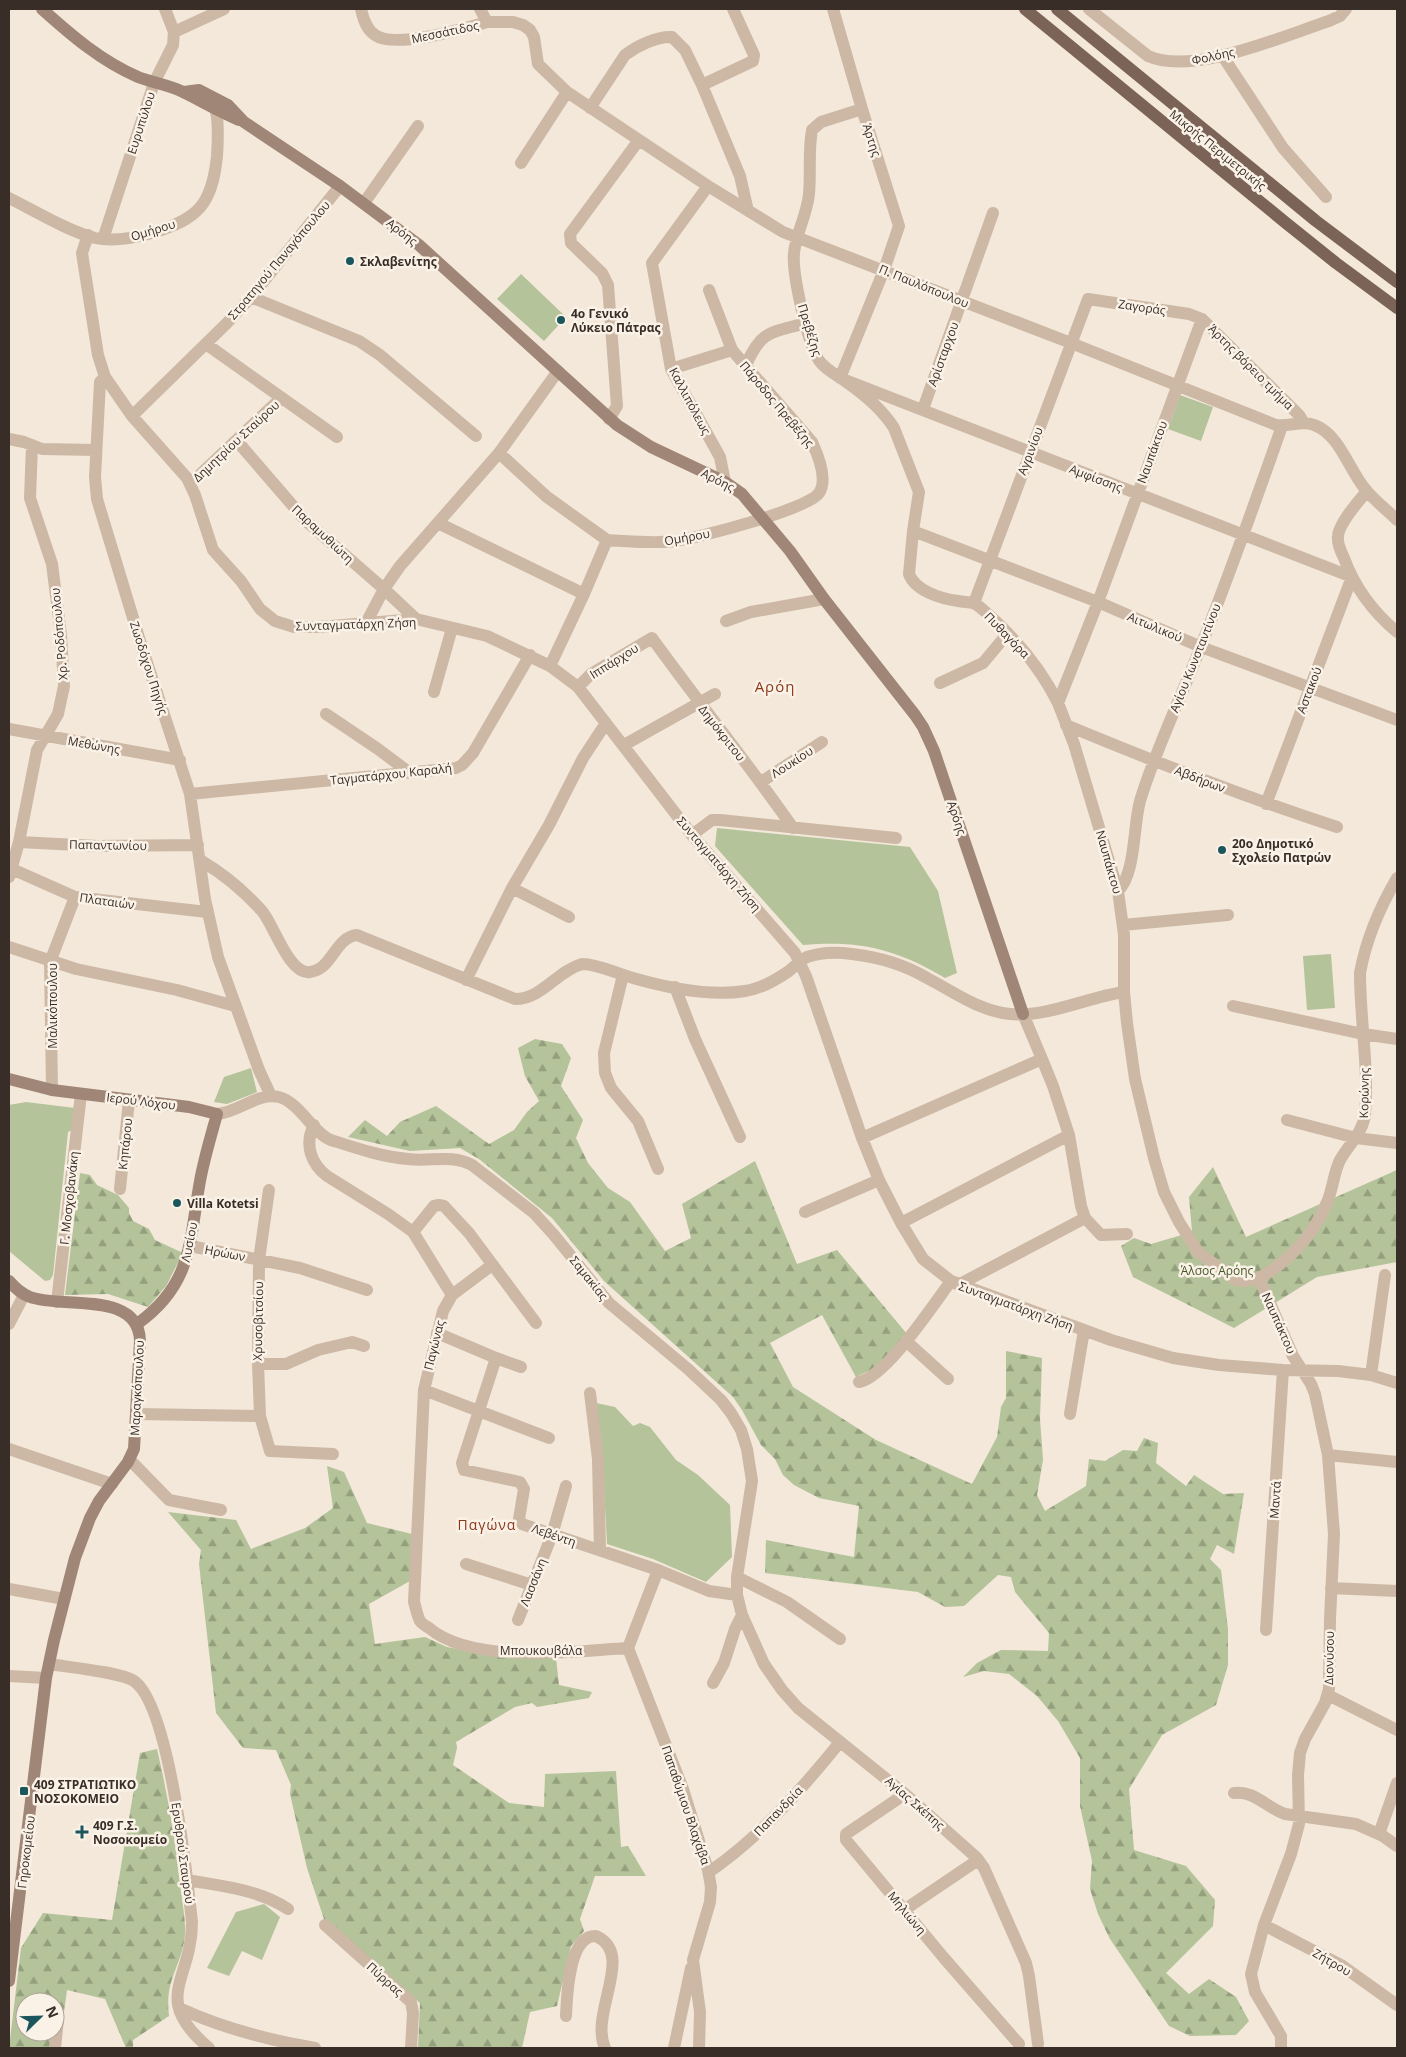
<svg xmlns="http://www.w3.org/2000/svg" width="1406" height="2057" viewBox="0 0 1406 2057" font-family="'Open Sans',sans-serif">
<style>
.green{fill:#b4c399}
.forest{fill:url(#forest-firs)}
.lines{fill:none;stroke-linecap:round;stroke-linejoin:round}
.street{stroke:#ccb8a5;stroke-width:12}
.secondary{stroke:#a08676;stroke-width:12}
.primary{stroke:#7b6457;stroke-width:12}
.poi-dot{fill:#1a565c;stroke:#fbf2e7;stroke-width:2}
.labels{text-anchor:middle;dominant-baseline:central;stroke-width:5;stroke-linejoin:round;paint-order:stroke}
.street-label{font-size:12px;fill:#382d27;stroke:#fbf2e7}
.poi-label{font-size:12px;font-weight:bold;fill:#382d27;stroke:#fbf2e7;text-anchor:start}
.park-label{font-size:12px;fill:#455729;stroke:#fbf2e7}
.neighbourhood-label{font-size:14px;letter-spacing:1px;fill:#8c381b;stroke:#fbf2e7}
.quarter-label{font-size:15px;letter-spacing:1px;fill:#8c381b;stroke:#fbf2e7}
</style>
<defs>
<pattern id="forest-firs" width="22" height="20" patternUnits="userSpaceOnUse" patternTransform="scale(1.25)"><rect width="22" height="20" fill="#b4c399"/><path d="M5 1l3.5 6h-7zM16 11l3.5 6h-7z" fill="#939f7d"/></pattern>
</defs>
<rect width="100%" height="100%" fill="#f3e8da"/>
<path class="green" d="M 521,274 L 566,317 L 544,341 L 497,299 Z
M 1180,395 L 1213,407 L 1201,441 L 1168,429 Z
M 717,828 L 910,847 L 938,891 L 957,973 L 945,978 C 897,949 859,940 803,945 L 715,846 Z
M 1331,954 L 1335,1008 L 1307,1010 L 1303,956 Z
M 251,1068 L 257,1092 L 227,1104 L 214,1102 L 224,1077 Z
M 26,1102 L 75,1108 L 72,1130 L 68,1132 L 53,1275 L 50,1280 L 45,1281 L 9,1251 L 9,1105 Z
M 596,1403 L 615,1407 L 633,1426 L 640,1423 L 650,1427 L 676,1460 L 698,1475 L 730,1505 L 732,1557 L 706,1582 L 653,1559 L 607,1544 L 602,1449 Z
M 264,1904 L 280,1917 L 262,1960 L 242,1951 L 229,1976 L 207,1968 L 236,1912 Z"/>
<path class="forest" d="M 535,1039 L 562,1044 L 571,1058 L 561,1086 L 583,1120 L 576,1138 L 588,1163 L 608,1188 L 630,1202 L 665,1251 L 691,1238 L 682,1204 L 755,1161 L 797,1264 L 837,1250 L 907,1334 L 877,1367 L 856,1377 L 822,1315 L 770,1343 L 793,1387 L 876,1440 L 972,1484 L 997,1437 L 1001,1407 L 1006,1398 L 1006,1351 L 1042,1358 L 1040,1419 L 1043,1460 L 1037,1495 L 1045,1511 L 1086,1486 L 1089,1459 L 1105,1461 L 1123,1450 L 1137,1451 L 1144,1438 L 1158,1443 L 1156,1463 L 1186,1486 L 1194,1475 L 1223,1494 L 1244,1493 L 1234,1554 L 1217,1545 L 1210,1559 L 1221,1570 L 1228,1629 L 1228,1665 L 1216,1705 L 1162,1735 L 1129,1789 L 1134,1850 L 1186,1866 L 1215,1900 L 1213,1926 L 1166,1973 L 1189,1994 L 1209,1979 L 1236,1997 L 1249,2021 L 1236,2035 L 1190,2036 L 1169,2026 L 1110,1939 L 1098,1914 L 1090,1889 L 1092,1861 L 1080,1806 L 1080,1758 L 1058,1721 L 1037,1696 L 1009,1674 L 984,1671 L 963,1677 L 977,1663 L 1001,1650 L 1048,1651 L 1049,1633 L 1015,1592 L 1011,1577 L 998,1575 L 964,1606 L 945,1607 L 918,1592 L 765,1573 L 766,1540 L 854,1557 L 859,1506 L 819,1498 L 794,1485 L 783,1475 L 775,1459 L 761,1445 L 742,1410 L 733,1397 L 604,1281 L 552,1218 L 479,1159 L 460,1148 L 410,1151 L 348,1137 L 365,1120 L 387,1136 L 400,1122 L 436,1106 L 489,1144 L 514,1130 L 527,1112 L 539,1101 L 525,1076 L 518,1048 Z
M 1213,1167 L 1246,1237 L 1397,1170 L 1397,1262 L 1317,1277 L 1234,1328 L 1133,1277 L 1121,1246 L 1134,1238 L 1151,1244 L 1192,1232 L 1189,1197 Z
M 80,1173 L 90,1175 L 97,1185 L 118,1195 L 129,1208 L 129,1213 L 133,1221 L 149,1229 L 155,1240 L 183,1253 L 166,1286 L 148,1307 L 108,1294 L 65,1295 Z
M 327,1466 L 344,1472 L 367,1523 L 412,1534 L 410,1581 L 369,1604 L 375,1644 L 425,1637 L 447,1647 L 474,1652 L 556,1658 L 559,1685 L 592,1692 L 589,1698 L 537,1707 L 532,1703 L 515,1707 L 456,1742 L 457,1748 L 453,1765 L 509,1803 L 544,1807 L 545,1774 L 616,1771 L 621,1847 L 628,1846 L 646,1876 L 595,1876 L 580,1919 L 584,1931 L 571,1946 L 557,2006 L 530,2012 L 522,2048 L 418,2048 L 420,2003 L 324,1919 L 307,1868 L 290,1794 L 291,1785 L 276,1750 L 243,1748 L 216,1713 L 199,1564 L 201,1550 L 168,1512 L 236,1520 L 251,1549 L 305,1528 L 333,1508 Z
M 157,1749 C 168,1796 176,1844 181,1892 C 183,1908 187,1926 184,1942 C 178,1972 165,1981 169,2016 L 133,2040 L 133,2048 L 126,2048 L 105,1999 L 67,1990 L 64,2012 L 55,2020 L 55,2002 L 25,2002 L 25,2032 L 52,2032 L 51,2048 L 9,2048 L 21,1948 L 43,1913 L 112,1920 L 140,1753 Z"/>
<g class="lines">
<path class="street" d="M 361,9 C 363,18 366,29 375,35 C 395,49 463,29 487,22
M 480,9 L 487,22 L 513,22 L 523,25 L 530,30 L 534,37 L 538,64 L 567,92 L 708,186 L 783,232 L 1071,343 L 1276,425 C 1289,427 1302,420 1314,425 C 1340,434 1349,471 1366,490 C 1375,501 1387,510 1397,520
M 833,9 L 862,109 L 899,226 L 884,270 L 840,378 L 1352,577 L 1266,804
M 1089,9 L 1148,56 C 1193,76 1283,36 1329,21 L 1340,16 L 1346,9
M 174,32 L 224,9
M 1222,55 L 1283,148 L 1326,197
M 702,85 L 753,61 L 754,55 L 733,9
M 590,108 L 625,55 C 637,46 657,36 672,37 L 685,50 L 702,85 L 740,176 L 748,211
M 862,109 L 821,122 L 812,130 C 808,151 811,173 809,194 C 807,215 796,233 794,253 C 792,273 808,349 821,363 C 828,371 837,375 845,381 C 864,394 882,409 894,428 L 919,492 L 913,531 L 909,574 C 915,591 942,599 958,601 C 963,602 969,602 973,603 C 979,605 984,611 989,615 C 1017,640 1041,669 1058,703
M 521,163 L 567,92
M 708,186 L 652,263 L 671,369 L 720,457 L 725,482
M 9,198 C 35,211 68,231 95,238 C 114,242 134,238 152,233 C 198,219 212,205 217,156 C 218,141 219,126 216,111
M 364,203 L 418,126
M 88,235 L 82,253 L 84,266 L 98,355 L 105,377 L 132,416 L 187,478 L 195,495 L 213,550 L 241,581 L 260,609 L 275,621 L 294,627 L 319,627 L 416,619 L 487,636 L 550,666 L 578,687 L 692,835 L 795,953 L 806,976 L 862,1138 L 879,1180 L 901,1223 L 923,1259 L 951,1281 L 1111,1340 L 1173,1358 L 1219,1365 L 1283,1370 L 1338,1371 L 1371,1375 L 1397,1383
M 103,239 L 154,83 L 173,45 L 174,32 L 165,9
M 251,297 L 359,341 L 380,355 L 476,436
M 1202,319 L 1098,602 L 1058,703 L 1074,744 L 1118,891 L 1124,935 L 1124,992 L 1127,1023 L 1135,1079 L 1154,1158 L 1164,1192 L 1179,1222 L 1198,1252 L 1234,1279 L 1244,1281 L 1259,1278 L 1293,1356 L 1311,1384 L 1315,1394 L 1328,1455 L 1334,1534 L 1330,1619 L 1329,1689 L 1325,1703 L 1305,1739 L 1300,1753 L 1298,1775 L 1299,1824 L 1291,1854 L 1264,1925 L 1251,1974 L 1255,1992 L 1281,2036 L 1281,2048
M 206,344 L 337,437
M 746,365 C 762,329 771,333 806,323
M 671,369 L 732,350
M 105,377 L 100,382 L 95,477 L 97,499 L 140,641 L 190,794 L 205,899 L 218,957 L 259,1070 L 271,1096
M 923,409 L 993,213
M 132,416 L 227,323 L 251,297 L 340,186
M 609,419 L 617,406 L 608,285 L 602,273 L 571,243 L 570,234 L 639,140
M 9,439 L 24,442 L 42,449 L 96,450
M 237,441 L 306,521 L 384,589 L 416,619
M 499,453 L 547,497 L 607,540
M 190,484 L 281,398
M 1367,491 C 1358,502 1339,523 1338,536 C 1337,543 1341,552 1344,558 C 1355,588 1373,612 1397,632
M 438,523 L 584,594
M 913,531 L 1098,602 L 1201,647 L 1397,720
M 974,603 L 1088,299 L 1189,314 L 1202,319 L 1299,415 L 1304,423
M 726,621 L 751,612 L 824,599
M 366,623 L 384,589 L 400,566 L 499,453 L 558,371
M 550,666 L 584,594 L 607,540 C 629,541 653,544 675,541 C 698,538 809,509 819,493 C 828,480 818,455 812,442 L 732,350 L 709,290
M 940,683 L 983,663 L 1008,633
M 578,687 L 591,674 L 652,638 C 698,702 748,763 793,828
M 434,692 L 452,628
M 326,714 L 378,749 L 410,773
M 1066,725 C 1155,762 1245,797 1337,827
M 9,729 L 180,760
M 624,745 L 715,694
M 761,782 L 822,742
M 190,794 L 456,768 L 462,765 L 473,753 L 530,655
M 692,835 L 712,820 L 720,820 L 896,838
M 19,842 L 97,846 L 198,845
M 200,860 C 222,873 245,892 262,911 C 274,925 289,975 310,972 C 332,970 335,937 357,935 L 515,999 C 542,999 557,971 582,964 C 599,964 617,974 633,978 C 668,988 709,997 745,991 C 760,989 776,980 789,971 C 795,966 800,960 807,957 C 821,952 838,952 852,954 C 878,957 905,965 927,978 C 954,992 979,1011 1010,1014 C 1046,1018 1088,997 1124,992
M 12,869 L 75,897 L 207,912
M 9,877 L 19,842 L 37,750 L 58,714 L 64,686 L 61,635 L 52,564 L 30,498 L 32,445
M 512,888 L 569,917
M 1118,891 C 1136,873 1133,826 1140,801 C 1156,748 1181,698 1201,646 C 1230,574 1256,500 1282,426
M 1123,925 L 1228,915
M 9,947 L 76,969 L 177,990 L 235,1006
M 623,975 L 604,1053 L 605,1073 L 611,1088 L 638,1121 L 658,1169
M 466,980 L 512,888 L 549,825 L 583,758 L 606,723
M 675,987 L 695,1039 L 740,1137
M 1233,1006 L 1363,1034 L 1397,1039
M 1042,1059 L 1053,1086 L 1069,1135 L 1081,1206 L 1085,1218 L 1101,1235 L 1127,1234
M 52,1090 L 50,962 L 75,897
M 217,1114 C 238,1113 257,1092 279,1097 C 299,1102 314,1134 331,1140 C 356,1148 382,1157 408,1159 C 430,1162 451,1154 472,1165 L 534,1213 L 554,1235 L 609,1303 L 688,1369 L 721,1400 L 731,1413 L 741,1430 L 747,1449 L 752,1481 L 737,1577 L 737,1595 L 742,1615 L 764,1664 L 782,1690 L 798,1708 L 905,1794 L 977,1858 L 984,1868 L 1026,1963 L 1029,1976 L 1038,2044
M 1287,1120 L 1356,1138 L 1397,1143
M 314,1125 C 304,1144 311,1164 327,1176 L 388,1214 L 413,1232 L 452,1295 L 443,1311 L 424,1390 L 414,1602 C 416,1608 417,1615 420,1621 C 422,1624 426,1626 429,1628 C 473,1665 574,1651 628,1648
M 862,1138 L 1042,1059 L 1023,1014
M 120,1189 L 129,1100
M 269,1190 L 259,1260 L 258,1364 L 260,1416 L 270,1451 L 333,1454
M 805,1212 L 879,1180
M 901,1223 L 1069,1135
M 413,1232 L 434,1206 L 439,1205 L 444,1206 L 469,1233 L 536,1323
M 190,1246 L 300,1268 L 367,1290
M 1259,1278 C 1290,1261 1315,1233 1328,1200 C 1333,1187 1334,1172 1340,1160 C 1349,1144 1363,1133 1365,1114 C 1369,1067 1360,1020 1360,973 C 1366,940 1380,907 1397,878
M 958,1285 L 1085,1218
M 452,1295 L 492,1265
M 57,1302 L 81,1094
M 9,1324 L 24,1295
M 437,1333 L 496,1358 L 521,1367
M 906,1341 L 948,1379
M 496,1358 L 462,1463 L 464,1470 L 520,1482 L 524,1489 L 519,1519 L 522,1524 L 658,1570 L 709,1591 L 737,1595
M 258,1364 L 286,1364 L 318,1350 L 352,1342 L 364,1346
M 1371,1375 L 1385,1275
M 859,1382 C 886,1377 933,1305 951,1281
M 424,1390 L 549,1438
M 590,1393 L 598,1459 L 600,1550
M 137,1414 L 260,1416
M 1070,1414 L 1084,1330
M 9,1449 L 112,1484
M 1328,1455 L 1397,1462
M 129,1459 L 169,1500 L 221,1510
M 466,1564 L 532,1585
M 658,1570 L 628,1648 L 683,1789 L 708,1870 L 711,1887 L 710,1902 L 693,1960 L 700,2012 L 699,2048
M 737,1577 L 787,1602 L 840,1639
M 1331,1588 L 1397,1591
M 9,1589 L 64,1599
M 518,1620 L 552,1535 L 566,1486
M 1266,1630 L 1283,1370
M 49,1664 C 67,1667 120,1672 134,1681 C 169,1705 187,1876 192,1922 C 192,1981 150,1998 209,2048
M 9,1676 L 46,1678
M 713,1683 L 724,1663 L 735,1629 L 742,1615
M 1328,1695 L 1397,1730
M 1234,1793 C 1254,1790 1267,1808 1285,1814 L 1356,1824 L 1383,1836 L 1397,1846
M 905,1794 L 846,1834 L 846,1840 L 944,1958 L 1019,2044
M 1379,1834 L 1397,1783
M 709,1872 C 759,1838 802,1789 840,1742
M 187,1880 C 220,1886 258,1889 288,1909
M 904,1910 L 978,1860
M 325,1925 L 411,2002 L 413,2013 L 411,2048
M 1264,1925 L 1341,1965 L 1397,2005
M 179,2008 C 222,2028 268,2040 315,2048
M 566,2016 C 567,1997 568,1935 596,1936 C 636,1954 589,2013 605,2048
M 55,2048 L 58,2019
M 674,2048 L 691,1968"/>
<path class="secondary" d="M 42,9 C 71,35 101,61 138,77 C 153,83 171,85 185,93 C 203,102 220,112 239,120
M 184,92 L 199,90 L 228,105 L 244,122 L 340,186 L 419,245 L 617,425 L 651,447 L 725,482 L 742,494 L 790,551 L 824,599 L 915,715 L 923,727 L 934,751 L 1023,1014
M 9,1079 L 52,1090 L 189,1107 L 217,1114 C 211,1136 204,1159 200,1181 C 189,1242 193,1284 137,1324
M 9,1281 C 15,1288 22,1294 30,1297 C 62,1309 139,1290 140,1341 L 134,1449 L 128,1462 L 99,1501 L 90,1518 L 75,1558 L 54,1640 L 46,1678 L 9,1981"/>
<path class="primary" d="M 1025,9 L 1286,223 L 1336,263 L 1397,308
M 1057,9 L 1316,221 L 1397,282"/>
</g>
<g class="poi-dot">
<circle cx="350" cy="261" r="5"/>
<circle cx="561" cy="320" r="5"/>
<circle cx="1222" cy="850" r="5"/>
<circle cx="177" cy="1203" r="5"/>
<rect x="19" y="1786" width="10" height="10" rx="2.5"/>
<path d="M79.5 1824.5h5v5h5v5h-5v5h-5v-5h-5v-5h5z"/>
</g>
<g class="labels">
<g class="street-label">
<text transform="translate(445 32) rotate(-12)">Μεσσάτιδος</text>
<text transform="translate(1213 56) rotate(-12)">Φολόης</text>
<text transform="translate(141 123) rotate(-72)">Ευρυπύλου</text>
<text transform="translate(872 140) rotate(72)">Άρτης</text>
<text transform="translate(1218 150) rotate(39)">Μικρής Περιμετρικής</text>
<text transform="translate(153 230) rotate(-17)">Ομήρου</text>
<text transform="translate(402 232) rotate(38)">Αρόης</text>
<text transform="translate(279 260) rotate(-50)">Στρατηγού Παναγόπουλου</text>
<text transform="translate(924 286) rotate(22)">Π. Παυλόπουλου</text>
<text transform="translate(1142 307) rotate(8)">Ζαγοράς</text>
<text transform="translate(810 330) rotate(73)">Πρεβέζης</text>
<text transform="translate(943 354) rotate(-70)">Αρίσταρχου</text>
<text transform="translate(1251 367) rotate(45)">Άρτης βόρειο τμήμα</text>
<text transform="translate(690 401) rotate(62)">Καλλιπόλεως</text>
<text transform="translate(777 404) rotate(50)">Πάροδος Πρεβέζης</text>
<text transform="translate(236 441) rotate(-43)">Δημητρίου Σταύρου</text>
<text transform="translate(1030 451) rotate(-69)">Αγρινίου</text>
<text transform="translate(1152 452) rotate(-70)">Ναυπάκτου</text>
<text transform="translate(1096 478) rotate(21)">Αμφίσσης</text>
<text transform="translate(718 480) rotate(27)">Αρόης</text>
<text transform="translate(323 534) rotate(43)">Παραμυθιώτη</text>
<text transform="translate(687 537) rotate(-10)">Ομήρου</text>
<text transform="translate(356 624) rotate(-2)">Συνταγματάρχη Ζήση</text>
<text transform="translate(1155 627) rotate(23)">Αιτωλικού</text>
<text transform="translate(59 634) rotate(-95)">Χρ. Ροδόπουλου</text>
<text transform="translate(1007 635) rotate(46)">Πυθαγόρα</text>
<text transform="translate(1195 658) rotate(-68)">Αγίου Κωνσταντίνου</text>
<text transform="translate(614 661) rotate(-32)">Ιππάρχου</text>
<text transform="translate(149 668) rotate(72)">Ζωοδόχου Πηγής</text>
<text transform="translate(1309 690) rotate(-69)">Αστακού</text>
<text transform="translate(722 733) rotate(52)">Δημόκριτου</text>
<text transform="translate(94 745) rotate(10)">Μεθώνης</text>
<text transform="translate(792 762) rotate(-33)">Λουκίου</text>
<text transform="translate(391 774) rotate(-6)">Ταγματάρχου Καραλή</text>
<text transform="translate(1200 779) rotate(21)">Αβδήρων</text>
<text transform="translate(957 818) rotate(71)">Αρόης</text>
<text transform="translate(108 845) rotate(1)">Παπαντωνίου</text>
<text transform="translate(1109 862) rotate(74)">Ναυπάκτου</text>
<text transform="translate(719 864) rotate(49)">Συνταγματάρχη Ζήση</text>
<text transform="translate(107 901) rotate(8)">Πλαταιών</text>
<text transform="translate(52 1006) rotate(-90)">Μαλικόπουλου</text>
<text transform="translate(1364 1093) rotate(-89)">Κορώνης</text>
<text transform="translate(141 1101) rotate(7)">Ιερού Λόχου</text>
<text transform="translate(125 1144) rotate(-84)">Κηπάρου</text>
<text transform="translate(69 1198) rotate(-84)">Γ. Μοσχοβανάκη</text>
<text transform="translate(189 1242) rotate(-79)">Λυσίου</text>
<text transform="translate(225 1253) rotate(11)">Ηρώων</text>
<text transform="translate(589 1278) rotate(51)">Σαμακίας</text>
<text transform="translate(1016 1306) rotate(20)">Συνταγματάρχη Ζήση</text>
<text transform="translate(258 1321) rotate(-89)">Χρυσοβιτσίου</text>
<text transform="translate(1279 1323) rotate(66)">Ναυπάκτου</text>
<text transform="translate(434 1345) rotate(-76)">Παγώνας</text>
<text transform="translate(137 1388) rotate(-87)">Μαραγκόπουλου</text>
<text transform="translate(1275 1500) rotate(-86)">Μαντά</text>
<text transform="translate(554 1535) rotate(19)">Λεβέντη</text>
<text transform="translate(533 1582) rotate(-68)">Λασσάνη</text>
<text x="541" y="1650">Μπουκουβάλα</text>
<text transform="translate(1329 1658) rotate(-89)">Διονύσου</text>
<text transform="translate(915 1803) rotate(41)">Αγίας Σκέπης</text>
<text transform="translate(686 1805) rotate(71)">Παπαθύμιου Βλαχάβα</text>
<text transform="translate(778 1811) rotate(-46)">Παπανδρία</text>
<text transform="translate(26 1852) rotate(-83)">Γηροκομείου</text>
<text transform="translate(183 1853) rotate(82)">Ερυθρού Σταυρού</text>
<text transform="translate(907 1913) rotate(50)">Μηλιώνη</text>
<text transform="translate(1332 1962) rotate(30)">Ζήτρου</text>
<text transform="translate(385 1979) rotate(42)">Πύρρας</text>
</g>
<g class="poi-label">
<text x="360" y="261">Σκλαβενίτης</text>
<text x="571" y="313">4ο Γενικό<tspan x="571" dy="14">Λύκειο Πάτρας</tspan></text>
<text x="1232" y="843">20ο Δημοτικό<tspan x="1232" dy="14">Σχολείο Πατρών</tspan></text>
<text x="187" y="1203">Villa Kotetsi</text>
<text x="34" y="1784">409 ΣΤΡΑΤΙΩΤΙΚΟ<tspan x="34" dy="14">ΝΟΣΟΚΟΜΕΙΟ</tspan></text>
<text x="93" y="1825">409 Γ.Σ.<tspan x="93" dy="14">Νοσοκομείο</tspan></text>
</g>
<g class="park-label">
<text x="1217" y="1270">Άλσος Αρόης</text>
</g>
<g class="neighbourhood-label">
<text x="487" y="1524">Παγώνα</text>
</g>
<g class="quarter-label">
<text x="775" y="686">Αρόη</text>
</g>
</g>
<rect width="1406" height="2057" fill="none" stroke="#382d27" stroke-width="20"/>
<g transform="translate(40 2017) rotate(67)"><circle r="24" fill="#fbf2e7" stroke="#ada39a"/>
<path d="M0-4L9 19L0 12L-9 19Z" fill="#1a565c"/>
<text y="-8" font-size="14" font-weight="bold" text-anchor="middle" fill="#382d27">N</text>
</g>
</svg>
